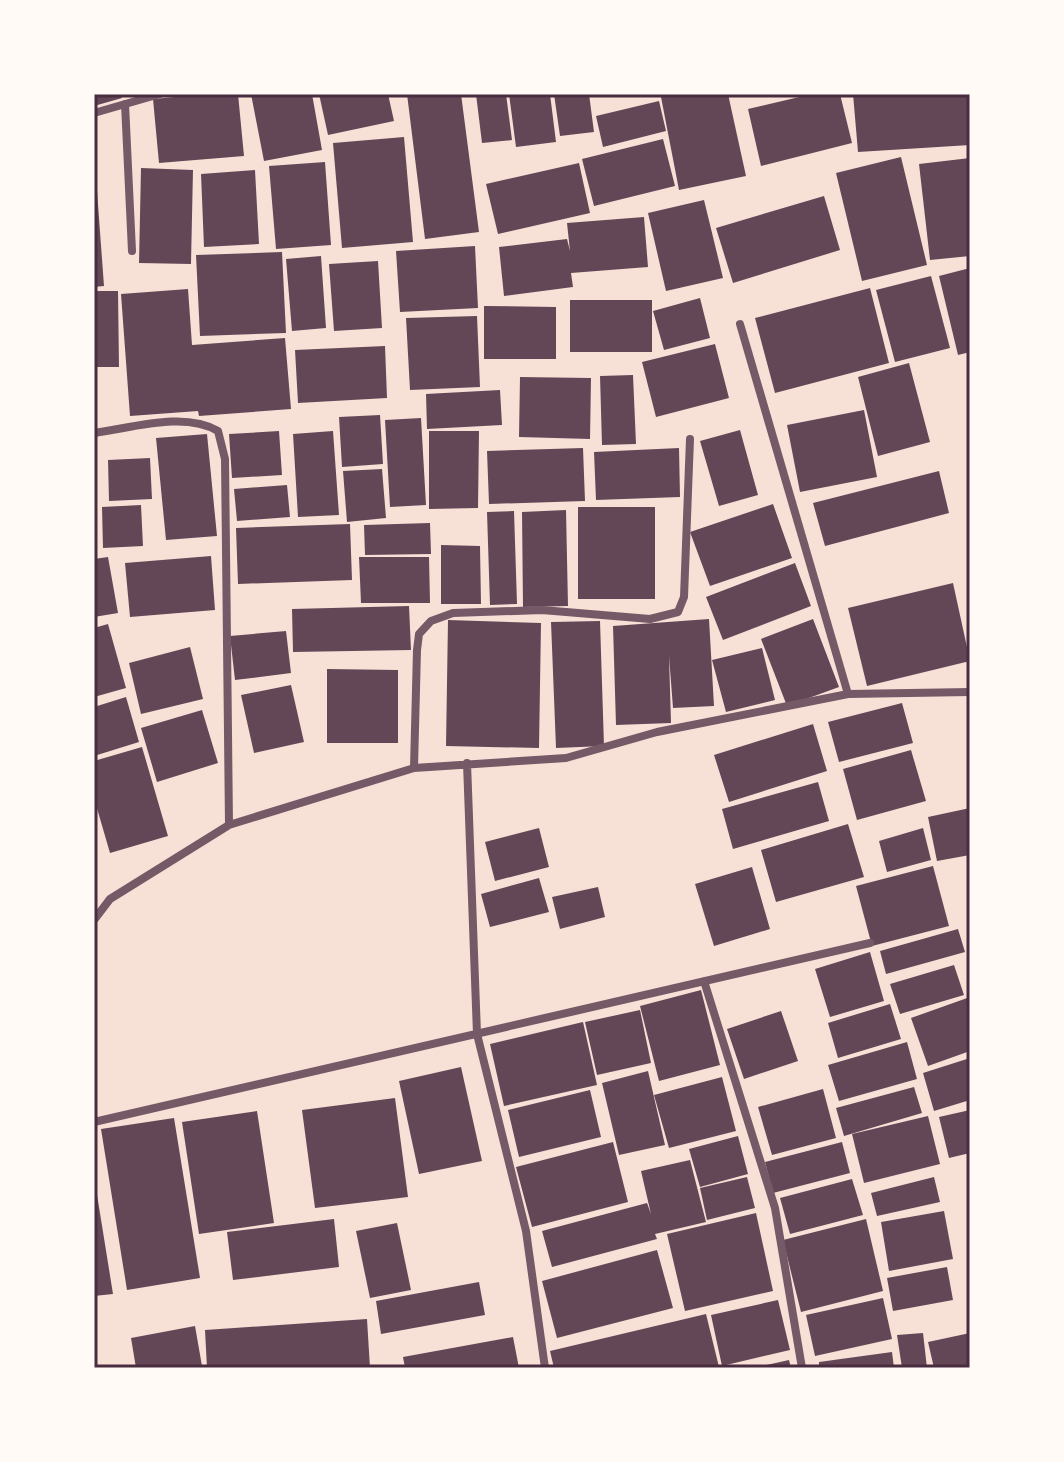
<svg xmlns="http://www.w3.org/2000/svg" width="1064" height="1462" viewBox="0 0 1064 1462" font-family="'IBM Plex Sans',sans-serif">
<style>
.building{fill:#644757}
.lines{fill:none;stroke-linecap:round;stroke-linejoin:round}
.minor{stroke:#755966;stroke-width:8}
.neatline{fill:none;stroke:#4a2c40;stroke-width:3}
</style>
<rect width="100%" height="100%" fill="#f7e1d7"/>
<path class="building" d="M 94,94 L 121,94 L 122,98 L 94,106 Z
M 207,94 L 238,94 L 244,156 L 159,163 L 153,99 Z
M 251,94 L 312,94 L 322,150 L 264,161 Z
M 319,94 L 388,94 L 394,121 L 328,135 Z
M 407,94 L 461,94 L 479,232 L 425,239 Z
M 476,94 L 506,94 L 512,140 L 482,143 Z
M 509,94 L 550,94 L 556,142 L 516,147 Z
M 554,94 L 589,94 L 594,132 L 560,136 Z
M 674,94 L 728,94 L 746,176 L 679,190 L 661,97 Z
M 812,94 L 840,94 L 852,143 L 761,166 L 748,109 Z
M 853,94 L 970,94 L 970,145 L 858,152 Z
M 659,101 L 666,131 L 603,147 L 596,116 Z
M 404,137 L 413,242 L 342,248 L 333,143 Z
M 663,139 L 675,186 L 594,206 L 582,159 Z
M 94,150 L 104,286 L 94,287 Z
M 901,157 L 927,265 L 862,281 L 836,173 Z
M 970,158 L 970,256 L 930,260 L 919,164 Z
M 325,162 L 331,245 L 276,249 L 269,166 Z
M 579,163 L 590,213 L 498,234 L 486,184 Z
M 141,168 L 193,170 L 191,264 L 139,263 Z
M 255,170 L 259,244 L 204,247 L 201,174 Z
M 824,196 L 840,250 L 733,283 L 716,228 Z
M 704,200 L 723,278 L 666,291 L 648,213 Z
M 644,217 L 648,267 L 571,273 L 573,287 L 504,296 L 499,247 L 567,239 L 570,251 L 567,223 Z
M 475,246 L 478,308 L 400,312 L 396,251 Z
M 282,252 L 286,333 L 200,336 L 196,255 Z
M 321,256 L 326,328 L 292,331 L 286,259 Z
M 378,261 L 382,328 L 334,331 L 329,264 Z
M 970,268 L 970,352 L 958,355 L 939,276 Z
M 931,276 L 950,348 L 895,362 L 876,290 Z
M 870,288 L 889,363 L 775,393 L 755,318 Z
M 188,289 L 192,345 L 285,338 L 291,409 L 199,416 L 198,411 L 130,416 L 121,294 Z
M 94,291 L 118,291 L 119,367 L 94,367 Z
M 700,298 L 710,338 L 664,350 L 653,311 Z
M 570,300 L 652,300 L 652,352 L 570,352 Z
M 484,306 L 556,307 L 556,359 L 484,359 Z
M 477,316 L 480,387 L 410,390 L 406,318 Z
M 715,344 L 729,398 L 656,417 L 642,362 Z
M 385,346 L 387,398 L 298,403 L 295,350 Z
M 909,363 L 930,442 L 878,456 L 858,377 Z
M 633,375 L 636,444 L 602,445 L 600,376 Z
M 520,377 L 591,378 L 590,439 L 519,437 Z
M 500,390 L 502,425 L 427,429 L 426,394 Z
M 864,410 L 877,477 L 800,492 L 787,425 Z
M 380,415 L 383,464 L 342,467 L 339,417 Z
M 421,418 L 426,505 L 390,507 L 385,420 Z
M 740,430 L 758,495 L 719,506 L 700,441 Z
M 279,431 L 282,475 L 232,478 L 229,434 Z
M 333,431 L 339,515 L 298,517 L 293,434 Z
M 429,431 L 479,431 L 478,508 L 429,509 Z
M 207,434 L 217,536 L 166,540 L 156,438 Z
M 583,448 L 585,501 L 489,504 L 487,451 Z
M 679,448 L 680,497 L 596,500 L 594,452 Z
M 150,458 L 152,499 L 109,501 L 108,460 Z
M 382,469 L 386,518 L 347,522 L 343,471 Z
M 939,471 L 949,513 L 825,546 L 813,503 Z
M 287,485 L 290,517 L 237,521 L 234,489 Z
M 773,504 L 792,558 L 710,586 L 690,532 Z
M 141,505 L 143,546 L 103,548 L 102,507 Z
M 578,507 L 655,507 L 655,599 L 578,599 Z
M 566,510 L 568,606 L 523,607 L 522,512 Z
M 514,511 L 517,604 L 490,605 L 487,512 Z
M 430,523 L 431,554 L 365,555 L 364,525 Z
M 350,524 L 352,580 L 238,584 L 236,528 Z
M 441,545 L 480,546 L 481,604 L 441,604 Z
M 211,556 L 215,610 L 130,617 L 125,563 Z
M 108,557 L 118,613 L 94,617 L 94,559 Z
M 359,557 L 429,557 L 430,603 L 361,603 Z
M 795,563 L 811,606 L 723,640 L 706,597 Z
M 953,583 L 970,661 L 867,686 L 848,608 Z
M 409,606 L 411,650 L 293,652 L 292,609 Z
M 709,619 L 714,706 L 673,708 L 669,656 L 671,723 L 616,725 L 613,626 Z
M 813,619 L 839,687 L 787,706 L 761,639 Z
M 448,620 L 541,623 L 539,748 L 446,746 Z
M 600,621 L 604,746 L 556,748 L 551,622 Z
M 108,624 L 126,688 L 94,697 L 94,628 Z
M 286,631 L 291,673 L 235,680 L 230,636 Z
M 190,647 L 203,699 L 141,714 L 129,663 Z
M 762,648 L 775,700 L 726,712 L 712,660 Z
M 327,669 L 398,670 L 398,743 L 327,743 Z
M 291,685 L 304,742 L 254,753 L 241,695 Z
M 126,697 L 139,742 L 94,756 L 94,707 Z
M 902,703 L 913,743 L 839,762 L 828,722 Z
M 202,710 L 218,763 L 157,782 L 141,728 Z
M 813,724 L 827,771 L 729,802 L 714,755 Z
M 142,747 L 168,836 L 110,853 L 94,798 L 94,761 Z
M 911,750 L 926,801 L 857,820 L 843,769 Z
M 818,782 L 829,821 L 733,849 L 722,809 Z
M 970,808 L 970,855 L 937,861 L 928,817 Z
M 848,824 L 864,877 L 776,902 L 761,850 Z
M 539,828 L 549,867 L 495,881 L 485,842 Z
M 923,828 L 931,860 L 887,872 L 879,841 Z
M 933,866 L 949,926 L 872,946 L 856,886 Z
M 752,867 L 770,929 L 714,946 L 695,884 Z
M 539,878 L 549,912 L 490,927 L 481,894 Z
M 598,887 L 605,917 L 560,929 L 552,897 Z
M 958,929 L 965,952 L 886,974 L 880,951 Z
M 870,952 L 884,1001 L 830,1017 L 815,969 Z
M 954,965 L 964,995 L 900,1014 L 890,984 Z
M 701,990 L 720,1065 L 659,1081 L 640,1006 Z
M 970,997 L 970,1051 L 928,1066 L 911,1018 Z
M 890,1004 L 901,1039 L 838,1058 L 828,1023 Z
M 640,1010 L 651,1063 L 597,1075 L 585,1022 Z
M 781,1011 L 798,1061 L 744,1079 L 727,1029 Z
M 583,1022 L 597,1085 L 504,1106 L 490,1044 Z
M 907,1042 L 917,1079 L 839,1101 L 828,1065 Z
M 970,1058 L 970,1100 L 934,1111 L 923,1073 Z
M 461,1067 L 482,1161 L 419,1174 L 399,1081 Z
M 648,1071 L 665,1145 L 619,1155 L 602,1083 Z
M 722,1077 L 736,1131 L 669,1148 L 654,1095 Z
M 914,1087 L 922,1113 L 844,1136 L 836,1108 Z
M 823,1089 L 836,1138 L 772,1155 L 758,1107 Z
M 590,1090 L 601,1137 L 519,1157 L 508,1110 Z
M 395,1098 L 408,1197 L 315,1208 L 302,1110 Z
M 970,1110 L 970,1153 L 949,1158 L 939,1117 Z
M 257,1111 L 274,1223 L 199,1234 L 182,1122 Z
M 928,1116 L 940,1164 L 864,1183 L 852,1134 Z
M 174,1118 L 200,1278 L 127,1290 L 101,1129 Z
M 738,1136 L 748,1174 L 700,1187 L 689,1149 Z
M 613,1142 L 628,1202 L 532,1227 L 516,1167 Z
M 842,1142 L 850,1173 L 773,1193 L 765,1162 Z
M 690,1160 L 706,1222 L 655,1234 L 657,1239 L 552,1267 L 542,1231 L 647,1203 L 651,1214 L 641,1171 Z
M 94,1176 L 113,1294 L 94,1296 Z
M 747,1177 L 755,1208 L 707,1220 L 700,1188 Z
M 934,1177 L 940,1202 L 877,1216 L 871,1193 Z
M 852,1179 L 863,1215 L 790,1234 L 780,1198 Z
M 944,1211 L 953,1259 L 889,1271 L 881,1222 Z
M 756,1213 L 773,1291 L 685,1311 L 667,1234 Z
M 334,1219 L 339,1267 L 233,1280 L 227,1232 Z
M 866,1219 L 883,1291 L 801,1312 L 783,1240 Z
M 397,1223 L 411,1290 L 370,1298 L 356,1231 Z
M 657,1250 L 673,1308 L 557,1338 L 542,1281 Z
M 947,1267 L 953,1300 L 893,1311 L 887,1278 Z
M 479,1282 L 485,1315 L 381,1334 L 376,1301 Z
M 883,1298 L 892,1339 L 815,1356 L 806,1315 Z
M 778,1300 L 790,1350 L 722,1366 L 711,1315 Z
M 706,1314 L 719,1367 L 554,1368 L 550,1351 Z
M 367,1319 L 370,1368 L 207,1368 L 205,1330 Z
M 195,1326 L 202,1366 L 136,1368 L 131,1338 Z
M 923,1333 L 927,1368 L 902,1368 L 897,1335 Z
M 970,1333 L 970,1368 L 934,1368 L 928,1342 Z
M 513,1337 L 519,1368 L 405,1368 L 403,1357 Z
M 892,1352 L 894,1368 L 819,1368 L 819,1362 Z
M 789,1360 L 791,1368 L 759,1368 L 758,1367 Z"/>
<g class="lines">
<path class="minor" d="M 125,104 L 132,251
M 94,113 L 160,94
M 740,324 L 848,694
M 94,433 C 132,428 184,411 218,431 L 225,459 L 229,825
M 467,763 L 477,1034 L 526,1231 L 545,1368
M 414,768 L 417,650 L 419,634 L 431,621 L 453,613 L 542,610 L 650,619 L 678,612 L 684,597 L 690,439
M 94,920 L 110,899 L 229,825 L 414,768 L 566,758 L 657,732 L 848,694 L 970,692
M 704,981 L 775,1208 L 802,1368
M 94,1122 L 870,943"/>
</g>
<rect width="1064" height="1462" fill="none" stroke="#fffaf5" stroke-width="192"/>
<rect x="96" y="96" width="872" height="1270" class="neatline"/>
</svg>
